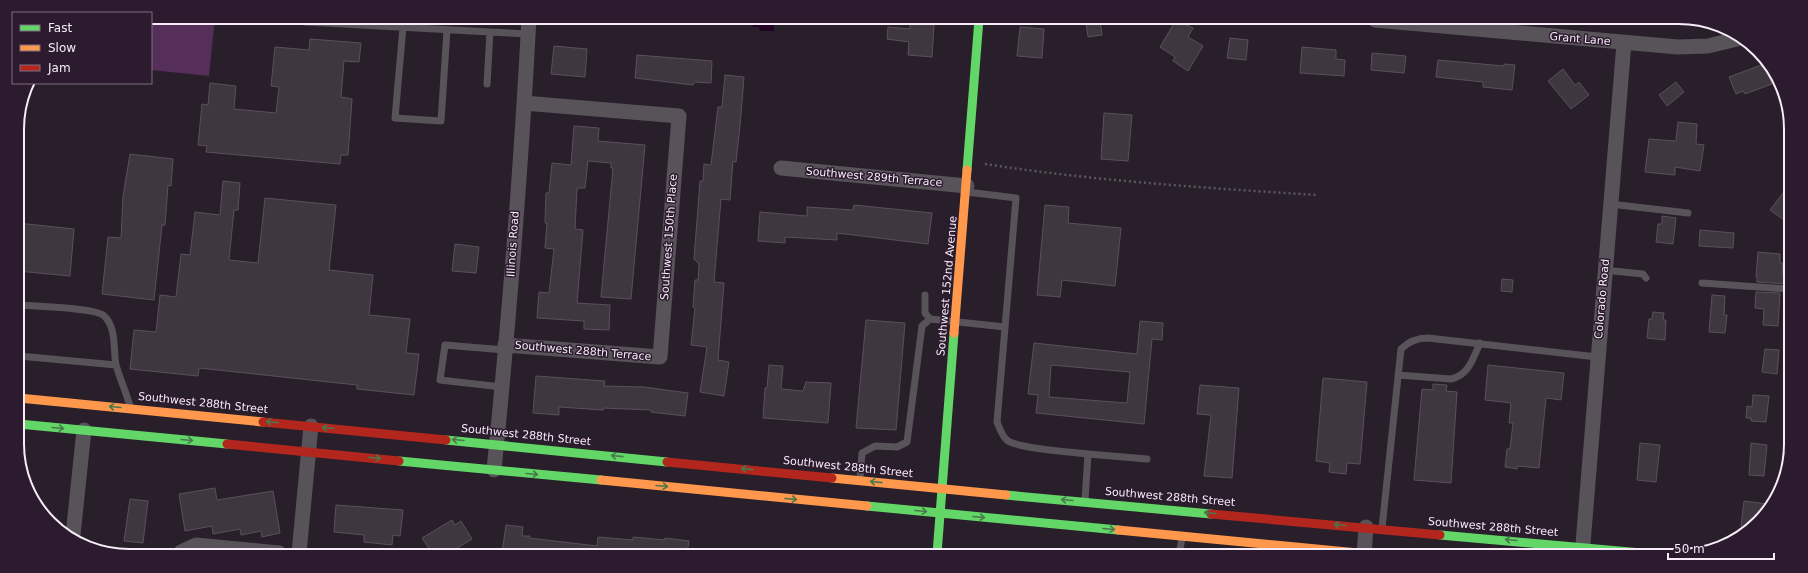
<svg xmlns="http://www.w3.org/2000/svg" width="1808" height="573" viewBox="0 0 1808 573" font-family="'DejaVu Sans',sans-serif">
<style>
.green{fill:#562e5a}
.water{fill:#230326}
.building{fill:#3e3740;stroke:#59515a;fill-rule:evenodd}
.lines{fill:none;stroke-linecap:round;stroke-linejoin:round}
.path{stroke:#5c575d;stroke-width:2.5;stroke-dasharray:2 3;stroke-linecap:butt}
.lane{stroke:#575358;stroke-width:7}
.street{stroke:#575358;stroke-width:15}
.fast{stroke:#63d668;stroke-width:9}
.slow{stroke:#ff974d;stroke-width:9}
.jam{stroke:#b3261e;stroke-width:9}
.oneway{stroke:#48784b}
.labels{text-anchor:middle;dominant-baseline:central;stroke-width:3;stroke-linejoin:round;paint-order:stroke}
.street-label{font-size:11px;fill:#f7ecf8;stroke:#2c1b2e}
.rim{fill:none;stroke:#f7ecf8;stroke-width:2}
</style>
<rect width="100%" height="100%" fill="#281f2a"/>
<path class="green" d="M 151,17 L 215,18 L 209,76 L 151,70 Z"/>
<path class="water" d="M 752,21 L 774,21 L 774,31 L 760,31 L 759,27 L 753,27 Z"/>
<path class="building" d="M 1100,20 L 1102,35 L 1088,37 L 1086,22 Z
M 1176,20 L 1193,28 L 1188,37 L 1203,46 L 1188,71 L 1173,61 L 1175,57 L 1160,47 Z
M 910,23 L 934,25 L 932,57 L 908,55 L 909,42 L 887,39 L 888,27 L 910,29 Z
M 1020,27 L 1044,29 L 1042,58 L 1017,56 Z
M 1230,38 L 1248,40 L 1246,60 L 1227,58 Z
M 310,39 L 361,43 L 359,62 L 344,61 L 341,97 L 352,99 L 348,155 L 341,155 L 340,164 L 206,152 L 207,146 L 198,145 L 202,104 L 208,105 L 210,83 L 236,86 L 234,109 L 276,113 L 279,87 L 271,86 L 275,47 L 309,50 Z
M 554,46 L 587,49 L 585,77 L 551,74 Z
M 1302,47 L 1336,50 L 1336,59 L 1345,60 L 1344,76 L 1300,73 Z
M 1372,53 L 1406,56 L 1404,73 L 1371,70 Z
M 637,55 L 712,61 L 711,83 L 695,82 L 693,85 L 635,78 Z
M 1438,60 L 1504,66 L 1504,64 L 1515,65 L 1512,90 L 1483,87 L 1483,82 L 1436,77 Z
M 1764,64 L 1772,84 L 1745,94 L 1743,91 L 1736,94 L 1729,77 Z
M 1563,69 L 1575,85 L 1579,82 L 1589,95 L 1571,109 L 1548,81 Z
M 725,75 L 744,77 L 740,126 L 736,162 L 733,161 L 730,200 L 721,199 L 714,282 L 724,283 L 718,360 L 729,362 L 724,396 L 700,392 L 707,347 L 691,345 L 695,308 L 693,307 L 695,280 L 698,280 L 699,264 L 694,259 L 700,181 L 703,181 L 704,164 L 711,165 L 718,107 L 722,107 Z
M 1676,82 L 1684,92 L 1667,106 L 1659,95 Z
M 1104,113 L 1132,115 L 1128,161 L 1101,159 Z
M 1678,122 L 1697,124 L 1696,144 L 1704,145 L 1700,171 L 1675,167 L 1675,175 L 1645,172 L 1649,139 L 1676,141 Z
M 574,126 L 599,128 L 598,141 L 645,145 L 631,299 L 601,297 L 613,168 L 611,168 L 611,163 L 588,161 L 585,188 L 577,188 L 575,229 L 583,230 L 577,303 L 610,305 L 609,330 L 584,329 L 584,321 L 537,318 L 539,292 L 549,293 L 554,249 L 545,248 L 547,223 L 545,223 L 546,193 L 549,193 L 552,163 L 571,165 Z
M 130,154 L 173,159 L 171,186 L 168,185 L 165,225 L 162,225 L 154,300 L 102,294 L 108,237 L 121,238 L 123,196 Z
M 223,181 L 240,183 L 238,210 L 234,210 L 229,260 L 258,263 L 265,198 L 336,205 L 329,270 L 373,275 L 369,315 L 410,319 L 406,353 L 419,354 L 414,395 L 357,389 L 357,385 L 199,368 L 198,376 L 130,369 L 134,330 L 156,332 L 160,295 L 176,297 L 181,254 L 190,255 L 195,212 L 220,215 Z
M 1789,185 L 1788,203 L 1788,223 L 1770,210 Z
M 854,205 L 932,213 L 928,244 L 837,233 L 837,240 L 785,237 L 785,243 L 758,241 L 760,212 L 807,216 L 807,207 L 853,210 Z
M 1045,205 L 1069,207 L 1068,223 L 1121,228 L 1115,286 L 1062,280 L 1060,297 L 1037,295 Z
M 1662,216 L 1676,218 L 1673,244 L 1656,242 L 1658,224 L 1662,224 Z
M 18,223 L 74,229 L 70,276 L 18,271 Z
M 1700,230 L 1734,233 L 1733,248 L 1699,246 Z
M 455,244 L 479,247 L 476,273 L 452,271 Z
M 1758,252 L 1780,254 L 1780,263 L 1783,263 L 1782,274 L 1788,274 L 1788,284 L 1757,282 L 1757,277 L 1756,277 Z
M 1502,279 L 1513,280 L 1512,292 L 1501,291 Z
M 1756,292 L 1780,293 L 1778,326 L 1763,325 L 1764,309 L 1755,308 Z
M 1712,295 L 1725,296 L 1724,315 L 1727,315 L 1725,333 L 1709,332 Z
M 1653,312 L 1664,313 L 1663,320 L 1666,320 L 1665,340 L 1647,338 L 1649,319 L 1652,319 Z
M 866,320 L 905,323 L 896,430 L 856,428 Z
M 1140,321 L 1163,323 L 1162,340 L 1152,339 L 1144,424 L 1036,413 L 1038,395 L 1028,394 L 1034,343 L 1137,354 ZM 1051,365 L 1130,372 L 1127,403 L 1049,397 Z
M 1765,349 L 1779,350 L 1777,374 L 1762,372 Z
M 769,365 L 783,366 L 781,389 L 803,391 L 806,382 L 831,383 L 828,423 L 763,418 L 765,388 L 767,388 Z
M 1488,365 L 1564,373 L 1561,400 L 1546,398 L 1539,468 L 1517,466 L 1517,469 L 1505,467 L 1507,449 L 1510,449 L 1513,423 L 1509,423 L 1511,403 L 1485,400 Z
M 536,376 L 605,381 L 604,386 L 644,387 L 688,393 L 685,416 L 651,412 L 651,410 L 603,408 L 603,410 L 559,407 L 559,415 L 533,413 Z
M 1323,378 L 1367,382 L 1360,464 L 1347,463 L 1346,474 L 1329,472 L 1330,463 L 1316,461 Z
M 1433,384 L 1447,385 L 1446,391 L 1457,392 L 1451,483 L 1414,480 L 1422,389 L 1433,390 Z
M 1200,385 L 1239,388 L 1232,478 L 1204,476 L 1211,415 L 1197,414 Z
M 1753,395 L 1769,396 L 1766,422 L 1751,421 L 1751,418 L 1746,418 L 1747,406 L 1752,407 Z
M 1640,443 L 1660,445 L 1656,482 L 1637,480 Z
M 1751,443 L 1767,445 L 1764,476 L 1749,475 Z
M 215,488 L 217,500 L 273,491 L 280,533 L 262,537 L 261,531 L 241,535 L 240,529 L 213,534 L 212,526 L 185,531 L 179,494 Z
M 130,499 L 148,501 L 143,543 L 124,541 Z
M 1744,501 L 1767,504 L 1766,513 L 1753,527 L 1741,526 Z
M 336,505 L 403,510 L 400,536 L 393,535 L 392,545 L 364,542 L 364,535 L 334,532 Z
M 452,520 L 455,525 L 461,521 L 472,539 L 449,553 L 432,553 L 422,538 Z
M 506,525 L 523,527 L 522,536 L 530,536 L 529,538 L 597,546 L 598,537 L 633,540 L 633,537 L 665,540 L 665,538 L 689,541 L 687,553 L 502,553 Z"/>
<g class="lines">
<path class="path" d="M 985,164 C 1095,181 1206,188 1317,195"/>
<path class="lane" d="M 306,22 L 490,32
M 403,27 L 395,118 L 441,121 L 447,30
M 487,84 L 490,32 L 528,34
M 967,192 L 1016,198 L 997,422 C 1000,429 1002,437 1008,441 C 1022,449 1070,452 1088,454 L 1085,500
M 1610,204 L 1688,213
M 1604,270 L 1643,274 L 1646,278
M 1702,283 L 1788,289
M 925,295 L 925,313 L 930,319
M 18,305 C 34,306 94,308 103,315 C 117,326 113,350 116,365 C 120,379 126,392 130,406
M 19,356 L 116,365
M 1398,375 L 1451,379 C 1469,375 1473,358 1480,343
M 502,387 L 440,380 L 445,345 L 505,350
M 1088,454 L 1147,459
M 860,478 L 862,453 L 875,446 L 897,447 L 907,442 L 922,326 L 930,319 L 1005,327
M 1382,528 L 1401,349 C 1408,342 1418,338 1428,338 L 1597,357
M 1179,555 L 1182,538"/>
<path class="street" d="M 1375,20 L 1678,47 L 1708,46 L 1737,39
M 781,168 L 967,186
M 505,345 L 660,357 L 679,116 L 524,103
M 494,470 C 509,320 521,169 529,18
M 73,535 L 84,430
M 181,552 L 196,545 L 279,553
M 299,553 L 311,426
M 1364,555 L 1366,527
M 1582,556 L 1624,43"/>
<path class="fast" d="M 967,170 L 979,19
M 19,424 L 227,444
M 446,440 L 667,462
M 399,461 L 601,480
M 1006,495 L 1211,514
M 867,506 L 1118,530
M 1440,535 L 1675,556
M 937,554 L 954,333"/>
<path class="slow" d="M 954,333 L 967,170
M 19,398 L 263,422
M 832,478 L 1006,495
M 601,480 L 867,506
M 1118,530 L 1379,555"/>
<path class="jam" d="M 263,422 L 446,440
M 227,444 L 399,461
M 667,462 L 832,478
M 1211,514 L 1440,535"/>
</g>
<defs><path id="oneway-shaft" d="M-6 0H5M1.5-3L5.5 0L1.5 3" fill="none" stroke-width="1.6" stroke-linecap="round" stroke-linejoin="round"/></defs>
<g class="oneway">
<use href="#oneway-shaft" transform="translate(115 407) rotate(-175)"/>
<use href="#oneway-shaft" transform="translate(272 422) rotate(-174)"/>
<use href="#oneway-shaft" transform="translate(58 428) rotate(5)"/>
<use href="#oneway-shaft" transform="translate(328 428) rotate(-175)"/>
<use href="#oneway-shaft" transform="translate(187 440) rotate(5)"/>
<use href="#oneway-shaft" transform="translate(458 440) rotate(-175)"/>
<use href="#oneway-shaft" transform="translate(617 456) rotate(-174)"/>
<use href="#oneway-shaft" transform="translate(375 458) rotate(6)"/>
<use href="#oneway-shaft" transform="translate(747 469) rotate(-174)"/>
<use href="#oneway-shaft" transform="translate(532 474) rotate(5)"/>
<use href="#oneway-shaft" transform="translate(876 482) rotate(-174)"/>
<use href="#oneway-shaft" transform="translate(662 486) rotate(5)"/>
<use href="#oneway-shaft" transform="translate(791 499) rotate(5)"/>
<use href="#oneway-shaft" transform="translate(1067 500) rotate(-175)"/>
<use href="#oneway-shaft" transform="translate(921 511) rotate(5)"/>
<use href="#oneway-shaft" transform="translate(1210 513) rotate(-175)"/>
<use href="#oneway-shaft" transform="translate(979 517) rotate(5)"/>
<use href="#oneway-shaft" transform="translate(1340 525) rotate(-175)"/>
<use href="#oneway-shaft" transform="translate(1109 529) rotate(5)"/>
<use href="#oneway-shaft" transform="translate(1511 540) rotate(-175)"/>
</g>
<g class="labels">
<g class="street-label">
<text transform="translate(1580 39) rotate(5)">Grant Lane</text>
<text transform="translate(874 177) rotate(5)">Southwest 289th Terrace</text>
<text transform="translate(669 237) rotate(-86)">Southwest 150th Place</text>
<text transform="translate(513 244) rotate(-86)">Illinois Road</text>
<text transform="translate(947 286) rotate(-85)">Southwest 152nd Avenue</text>
<text transform="translate(1602 299) rotate(-85)">Colorado Road</text>
<text transform="translate(583 351) rotate(5)">Southwest 288th Terrace</text>
<text transform="translate(203 403) rotate(6)">Southwest 288th Street</text>
<text transform="translate(526 435) rotate(6)">Southwest 288th Street</text>
<text transform="translate(848 467) rotate(6)">Southwest 288th Street</text>
<text transform="translate(1170 497) rotate(5)">Southwest 288th Street</text>
<text transform="translate(1493 527) rotate(5)">Southwest 288th Street</text>
</g>
</g>
<path d="M0 0H1808V573H0ZM129 24H1679A105 105 0 0 1 1784 129V444A105 105 0 0 1 1679 549H129A105 105 0 0 1 24 444V129A105 105 0 0 1 129 24Z" fill="#2c1b2e" fill-rule="evenodd"/>
<path class="rim" d="M129 24H1679A105 105 0 0 1 1784 129V444A105 105 0 0 1 1679 549H129A105 105 0 0 1 24 444V129A105 105 0 0 1 129 24Z"/>
<rect x="12" y="12" width="140" height="72" fill="#2c1b2e" stroke="#7d6f7f"/>
<rect x="20" y="25" width="20" height="6" fill="#63d668" stroke="#7d6f7f"/>
<text x="48" y="32" font-size="12" fill="#f7ecf8">Fast</text>
<rect x="20" y="45" width="20" height="6" fill="#ff974d" stroke="#7d6f7f"/>
<text x="48" y="52" font-size="12" fill="#f7ecf8">Slow</text>
<rect x="20" y="65" width="20" height="6" fill="#b3261e" stroke="#7d6f7f"/>
<text x="48" y="72" font-size="12" fill="#f7ecf8">Jam</text>
<path d="M1668 553v6h106v-6" fill="none" stroke="#f7ecf8" stroke-width="2"/>
<text x="1674" y="553" font-size="12" fill="#f7ecf8" stroke="#2c1b2e" stroke-width="3" paint-order="stroke">50 m</text>
</svg>
